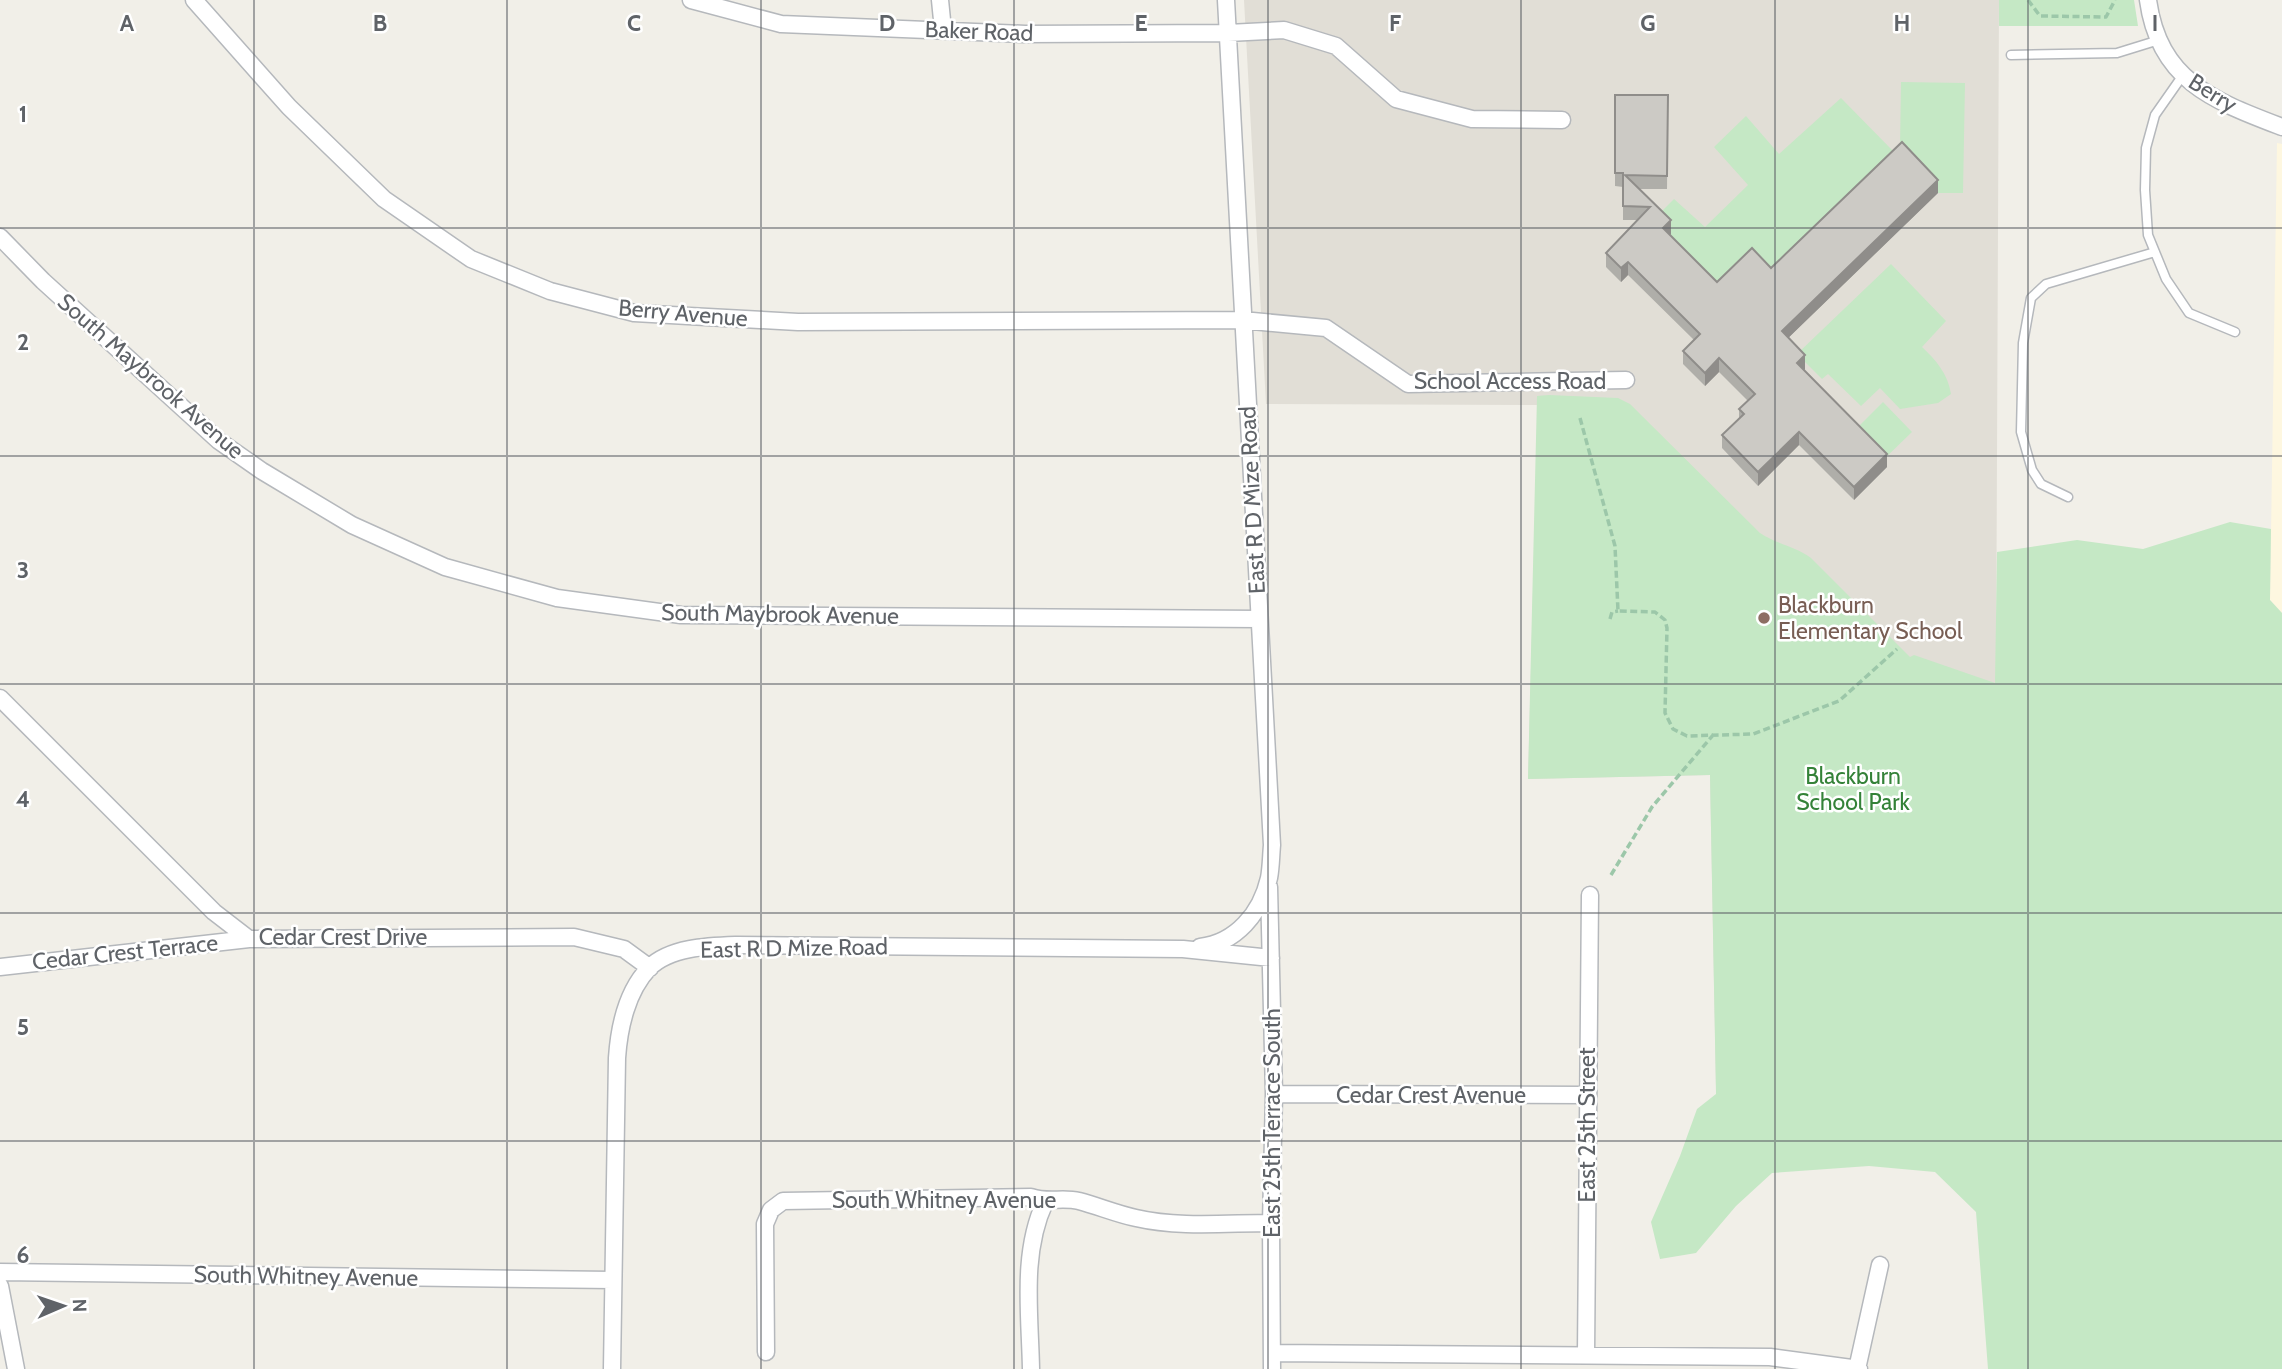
<svg xmlns="http://www.w3.org/2000/svg" width="2282" height="1369" viewBox="0 0 2282 1369" font-family="Cabin,sans-serif">
<style>
.commercial{fill:#fef7e0}
.education{fill:#e1ded6}
.green{fill:#c5e8c5}
.lines{fill:none;stroke-linecap:round;stroke-linejoin:round}
.lane-casing{stroke:#b5b8bc;stroke-width:11}
.street-casing{stroke:#b5b8bc;stroke-width:19}
.path{stroke:#9cc7a9;stroke-width:3.5;stroke-dasharray:7 3.5;stroke-linecap:butt}
.lane{stroke:#fff;stroke-width:8}
.street{stroke:#fff;stroke-width:16}
.wall{fill:#afaea9}
.shaded-wall{fill:#8f8d8a}
.building{fill:#cccac5;stroke:#8f8d8a;stroke-width:2}
.grid{fill:none;stroke:#5f6368;stroke-width:2;stroke-opacity:0.55}
.education-dot{fill:#8d6e63;stroke:#fff;stroke-width:2.5}
.labels{text-anchor:middle;dominant-baseline:central;stroke-width:5;stroke-linejoin:round;paint-order:stroke}
.street-label{font-size:23px;fill:#5f6368;stroke:#fff}
.education-label{font-size:23px;fill:#785e54;stroke:#fff;text-anchor:start}
.park-label{font-size:23px;fill:#348238;stroke:#fff}
.grid-label{font-size:23px;text-anchor:middle;font-weight:bold;fill:#5f6368;stroke:#fff;stroke-width:5;stroke-linejoin:round;paint-order:stroke}
</style>
<rect width="100%" height="100%" fill="#f1efe8"/>
<path class="commercial" d="M 2277,143 L 2282,144 L 2282,613 L 2270,600 Z"/>
<path class="education" d="M 1244,0 L 1999,0 L 1996,684 L 1717,1138 L 1710,775 L 1528,779 L 1538,405 L 1266,404 Z"/>
<path class="green" d="M 1999,0 L 2134,0 L 2138,26 L 1999,26 Z
M 1901,82 L 1965,83 L 1963,193 L 1938,193 L 1902,156 L 1751,329 L 1655,218 L 1674,199 L 1705,227 L 1748,185 L 1714,147 L 1746,116 L 1779,154 L 1841,98 L 1893,151 L 1900,147 Z
M 1891,264 L 1946,321 L 1922,347 C 1936,360 1948,374 1951,394 L 1938,403 L 1900,409 L 1880,388 L 1861,406 L 1828,374 L 1822,379 L 1797,354 Z
M 1549,395 L 1618,398 L 1630,404 L 1760,533 C 1776,544 1795,546 1811,558 L 1910,657 L 1914,655 L 1995,683 L 1997,552 L 2077,540 L 2143,549 L 2230,522 L 2271,529 L 2270,600 L 2282,613 L 2282,1369 L 1988,1369 L 1976,1212 L 1935,1172 L 1869,1166 L 1772,1173 L 1736,1206 L 1696,1253 L 1660,1259 L 1651,1222 L 1680,1156 L 1697,1109 L 1716,1094 L 1710,775 L 1528,779 L 1537,396 Z
M 1883,402 L 1912,432 L 1881,462 L 1852,433 Z"/>
<g class="lines">
<defs>
<path id="lane" d="M 2011,55 L 2117,53 L 2159,40
M 2183,75 L 2155,115 L 2146,148 L 2145,190 L 2148,235 L 2166,279 L 2189,313 L 2235,332
M 2068,497 L 2041,484 L 2032,470 L 2021,432 L 2023,343 L 2031,298 L 2046,284 L 2155,252"/>
<path id="street" d="M 194,0 L 289,107 L 384,199 L 471,259 L 550,291 L 634,313 L 798,322 L 1242,320 L 1326,328 L 1408,384 L 1626,380
M 691,0 L 781,24 L 1025,34 L 1228,33 L 1284,30 L 1336,46 L 1396,99 L 1472,119 L 1562,120
M 940,0 L 943,30
M 2148,0 C 2159,81 2214,101 2282,127
M 0,237 L 43,281 L 219,441 L 262,471 L 352,525 L 445,567 L 557,598 L 681,615 L 1259,619
M 0,698 L 214,912 L 249,939
M 1269,887 L 1274,1094 L 1271,1223 L 1272,1369
M 1200,947 C 1236,943 1261,913 1269,878 C 1271,868 1271,856 1272,845 L 1226,0
M 0,967 L 249,939 L 574,937 L 624,949 L 650,968
M 1274,1094 L 1587,1095
M 0,1272 L 613,1280
M 0,1286 L 16,1369
M 766,1352 L 765,1224 L 771,1210 L 783,1201 L 1031,1197 C 1048,1203 1062,1197 1079,1201 C 1098,1206 1117,1214 1136,1218 C 1179,1228 1227,1223 1271,1223
M 1272,1353 L 1770,1357 L 1859,1369
M 1586,1355 L 1590,895
M 612,1369 L 617,1058 C 619,1028 627,991 649,968 C 670,947 709,946 737,945 L 1183,949 L 1271,958
M 1031,1369 C 1030,1314 1021,1253 1045,1202
M 1857,1369 L 1880,1265"/>
</defs>
<use href="#lane" class="lane-casing"/>
<use href="#street" class="street-casing"/>
<path class="path" d="M 2028,0 L 2040,16 L 2106,17 L 2115,0
M 1580,418 L 1615,546 L 1618,611 L 1655,612 L 1665,620 L 1667,628 L 1665,713 L 1673,729 L 1687,736 L 1753,734 L 1839,701 L 1897,649
M 1610,619 L 1612,612 L 1618,611
M 1611,875 L 1652,807 L 1714,734"/>
<use href="#lane" class="lane"/>
<use href="#street" class="street"/>
</g>
<path class="wall" d="M 1615,95 L 1668,95 L 1667,189 L 1639,189 L 1671,234 L 1670,235 L 1717,282 L 1771,268 L 1938,193 L 1788,338 L 1805,369 L 1804,370 L 1887,467 L 1854,500 L 1799,445 L 1758,486 L 1722,448 L 1722,435 L 1739,418 L 1739,409 L 1748,401 L 1719,372 L 1705,386 L 1683,364 L 1683,351 L 1694,340 L 1628,275 L 1621,282 L 1606,267 L 1606,253 L 1638,220 L 1623,220 L 1623,187 L 1615,186 Z"/>
<path class="shaded-wall" d="M 1938,180 L 1938,193 L 1782,344 L 1782,331 Z
M 1671,220 L 1671,234 L 1663,241 L 1663,228 Z
M 1628,262 L 1628,275 L 1621,282 L 1621,268 Z
M 1805,355 L 1805,369 L 1797,377 L 1797,363 Z
M 1719,358 L 1719,372 L 1705,386 L 1705,373 Z
M 1799,432 L 1799,445 L 1758,486 L 1758,472 Z
M 1887,454 L 1887,467 L 1854,500 L 1854,487 Z"/>
<path class="building" d="M 1615,95 L 1668,95 L 1667,176 L 1625,175 L 1671,220 L 1663,228 L 1717,282 L 1752,248 L 1771,268 L 1902,142 L 1938,180 L 1782,331 L 1805,355 L 1797,363 L 1887,454 L 1854,487 L 1799,432 L 1758,472 L 1722,435 L 1744,414 L 1739,409 L 1755,394 L 1719,358 L 1705,373 L 1683,351 L 1700,334 L 1628,262 L 1621,268 L 1606,253 L 1650,207 L 1623,206 L 1623,173 L 1615,173 Z"/>
<path class="grid" d="M 254,0 L 254,1369M 507,0 L 507,1369M 761,0 L 761,1369M 1014,0 L 1014,1369M 1268,0 L 1268,1369M 1521,0 L 1521,1369M 1775,0 L 1775,1369M 2028,0 L 2028,1369M 0,228 L 2282,228M 0,456 L 2282,456M 0,684 L 2282,684M 0,913 L 2282,913M 0,1141 L 2282,1141"/>
<circle class="education-dot" cx="1764" cy="618" r="7"/>
<g class="labels">
<g class="street-label">
<text transform="translate(979 31) rotate(2)">Baker Road</text>
<text transform="translate(2213 93) rotate(32)">Berry</text>
<text transform="translate(683 313) rotate(5)">Berry Avenue</text>
<text transform="translate(151 376) rotate(41)">South Maybrook Avenue</text>
<text x="1510" y="381">School Access Road</text>
<text transform="translate(1252 500) rotate(-93)">East R D Mize Road</text>
<text transform="translate(780 614) rotate(1)">South Maybrook Avenue</text>
<text x="343" y="937">Cedar Crest Drive</text>
<text transform="translate(794 948) rotate(-1)">East R D Mize Road</text>
<text transform="translate(125 952) rotate(-6)">Cedar Crest Terrace</text>
<text x="1431" y="1095">Cedar Crest Avenue</text>
<text transform="translate(1272 1123) rotate(-90)">East 25th Terrace South</text>
<text transform="translate(1587 1125) rotate(-90)">East 25th Street</text>
<text x="944" y="1200">South Whitney Avenue</text>
<text transform="translate(306 1276) rotate(1)">South Whitney Avenue</text>
</g>
<g class="education-label">
<text x="1778" y="605">Blackburn<tspan x="1778" dy="26">Elementary School</tspan></text>
</g>
<g class="park-label">
<text x="1853" y="776">Blackburn<tspan x="1853" dy="26">School Park</tspan></text>
</g>
</g>
<g class="grid-label">
<text x="127" y="31">A</text>
<text x="380" y="31">B</text>
<text x="634" y="31">C</text>
<text x="887" y="31">D</text>
<text x="1141" y="31">E</text>
<text x="1395" y="31">F</text>
<text x="1648" y="31">G</text>
<text x="1902" y="31">H</text>
<text x="2155" y="31">I</text>
<text x="23" y="122">1</text>
<text x="23" y="350">2</text>
<text x="23" y="578">3</text>
<text x="23" y="807">4</text>
<text x="23" y="1035">5</text>
<text x="23" y="1263">6</text>
</g>
<g transform="translate(63 1306) rotate(88)" stroke="#ffffff" stroke-width="5" paint-order="stroke">
<path d="M0-5L12 26L0 18L-12 26Z" fill="#5f6368"/>
<text y="-10" font-size="19" font-weight="bold" text-anchor="middle" fill="#5f6368">N</text>
</g>
</svg>
